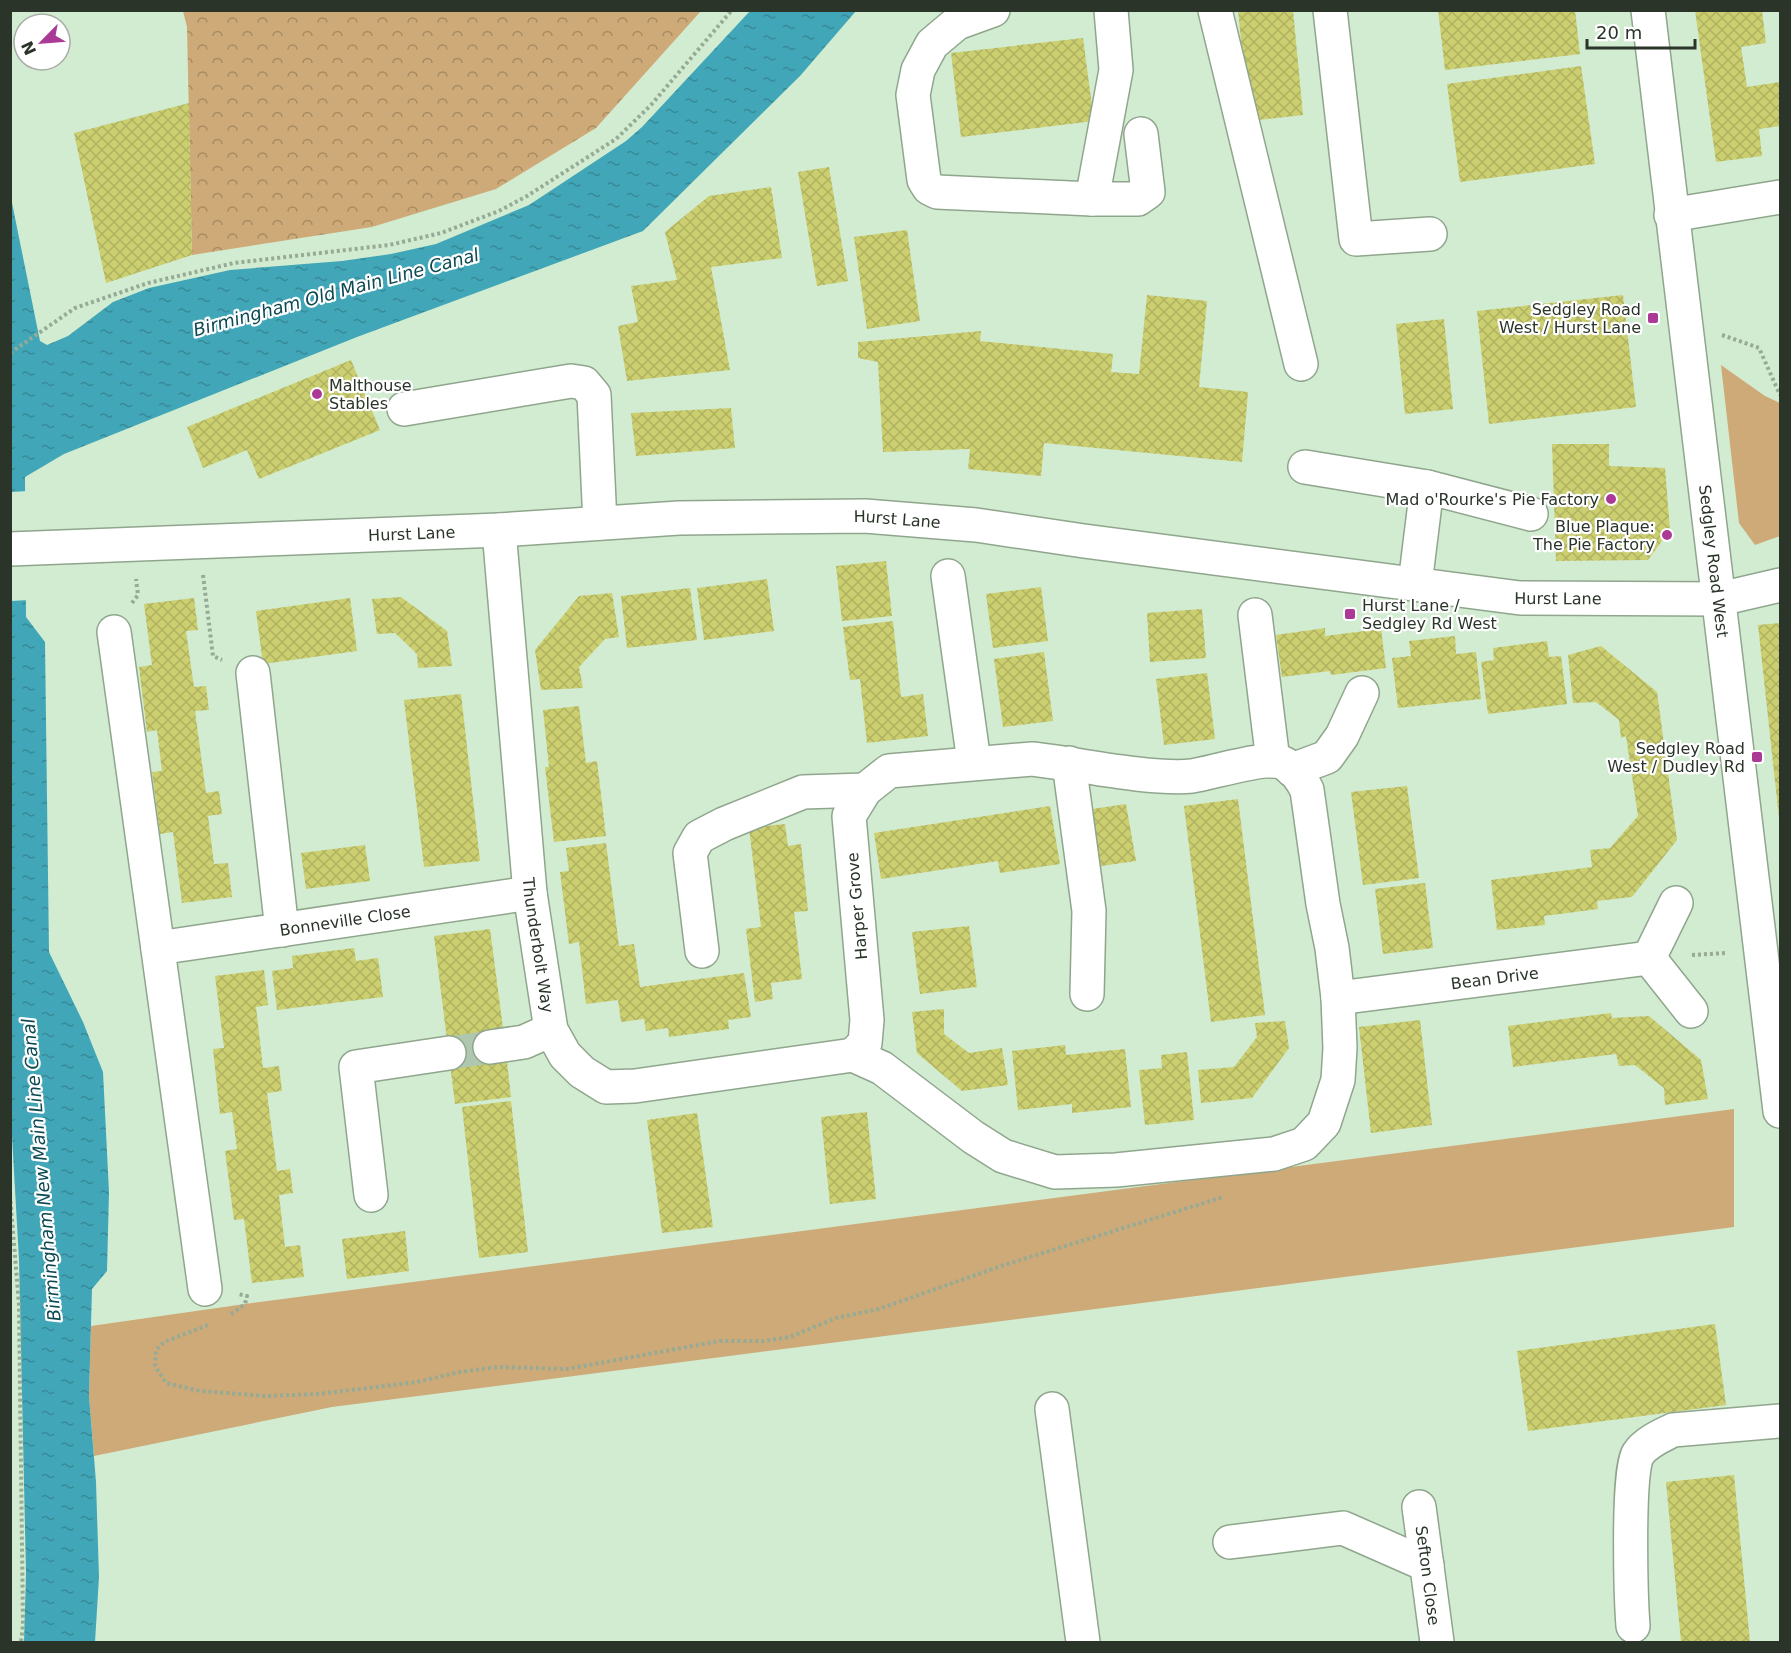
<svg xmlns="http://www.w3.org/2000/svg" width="1791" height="1653" viewBox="0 0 1791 1653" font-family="'DejaVu Sans',sans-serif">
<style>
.green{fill:#cdaa77}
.forest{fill:url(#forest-crowns)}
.water{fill:url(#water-ripples)}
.pier{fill:#d2ecd1}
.building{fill:url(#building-cross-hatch)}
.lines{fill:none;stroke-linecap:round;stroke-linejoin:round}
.minor-tunnel{stroke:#b0c7af;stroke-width:33;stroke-dasharray:33 16;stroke-linecap:butt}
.minor-casing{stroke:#8fa68d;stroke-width:36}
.major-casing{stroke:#8fa68d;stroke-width:36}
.path{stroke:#96aa95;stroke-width:4;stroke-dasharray:3 3;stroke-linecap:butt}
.minor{stroke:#fff;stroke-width:33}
.major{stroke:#fff;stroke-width:33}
.poi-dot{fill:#ab3a96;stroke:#fff;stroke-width:2}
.labels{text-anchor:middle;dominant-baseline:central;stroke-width:4.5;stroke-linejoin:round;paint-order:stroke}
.poi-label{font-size:16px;fill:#2a3429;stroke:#fff;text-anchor:end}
.street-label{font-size:16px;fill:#2a3429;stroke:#fff}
.water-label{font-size:18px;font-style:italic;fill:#0c4952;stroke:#fff}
</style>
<defs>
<pattern id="forest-crowns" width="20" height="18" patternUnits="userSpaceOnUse" patternTransform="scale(1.5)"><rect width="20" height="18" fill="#cdaa77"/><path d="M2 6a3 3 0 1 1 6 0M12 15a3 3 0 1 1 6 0" fill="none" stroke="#a78b62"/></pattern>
<pattern id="water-ripples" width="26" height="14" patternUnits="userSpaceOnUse" patternTransform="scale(1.5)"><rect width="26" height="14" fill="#41a7b8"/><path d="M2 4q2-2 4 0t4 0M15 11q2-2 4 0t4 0" fill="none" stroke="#378996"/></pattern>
<pattern id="building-cross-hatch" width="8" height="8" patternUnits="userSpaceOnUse" patternTransform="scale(1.5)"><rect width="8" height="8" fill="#cccf6f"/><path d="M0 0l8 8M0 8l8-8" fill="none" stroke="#afb260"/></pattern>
</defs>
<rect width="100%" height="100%" fill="#d2ecd1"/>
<path class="green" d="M 1721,365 L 1765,396 L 1780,403 L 1780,536 L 1755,545 L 1739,523 Z
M 1734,1109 L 1734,1227 L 332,1407 L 94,1456 L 89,1396 L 91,1326 L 245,1304 Z"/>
<path class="forest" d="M 183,11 L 701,11 L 596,128 L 496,189 L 372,227 L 192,255 L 187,27 Z"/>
<path class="water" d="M 750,11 L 856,11 L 800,76 L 643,231 L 357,337 L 64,454 L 25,477 L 26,617 L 45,642 L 49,952 L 83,1022 L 103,1072 L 109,1192 L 107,1271 L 92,1289 L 89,1396 L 96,1482 L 99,1577 L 95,1642 L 24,1642 L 26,1573 L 19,1260 L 10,1101 L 10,193 L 40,341 L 47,345 L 68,336 L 113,302 L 149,288 L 230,270 L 342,261 L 391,254 L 436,244 L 529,205 L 626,141 L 642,127 Z"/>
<path class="pier" d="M 28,491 L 29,600 L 11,601 L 11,492 Z"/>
<path class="building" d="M 1238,10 L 1293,10 L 1303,115 L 1249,121 Z
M 1438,10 L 1575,10 L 1580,54 L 1445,70 Z
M 1695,10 L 1762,10 L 1766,43 L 1741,47 L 1747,87 L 1780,82 L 1780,126 L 1759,129 L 1762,156 L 1716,162 Z
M 1083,38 L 1094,121 L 961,137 L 951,53 Z
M 1581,66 L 1595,164 L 1460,182 L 1447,84 Z
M 189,103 L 192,255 L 106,283 L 74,133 Z
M 829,167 L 848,281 L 817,286 L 798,172 Z
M 771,187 L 782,258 L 711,267 L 730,370 L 627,381 L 618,326 L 638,322 L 631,286 L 677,280 L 665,232 L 709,196 Z
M 907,230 L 920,321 L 867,329 L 854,237 Z
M 1147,295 L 1207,301 L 1199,387 L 1248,392 L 1242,462 L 1044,443 L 1041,476 L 968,469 L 970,449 L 883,452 L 878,362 L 858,358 L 858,342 L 981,331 L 980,341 L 1113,354 L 1111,372 L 1139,374 Z
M 1623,295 L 1636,407 L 1489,424 L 1477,311 Z
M 1444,319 L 1453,409 L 1405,414 L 1396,324 Z
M 351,360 L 380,430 L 259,479 L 247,450 L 203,468 L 187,427 Z
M 731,408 L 735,448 L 636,456 L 631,413 Z
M 1552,444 L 1609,444 L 1609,466 L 1665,468 L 1670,530 L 1648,560 L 1556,561 Z
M 886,561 L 892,616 L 842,621 L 836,566 Z
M 767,579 L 774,631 L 704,640 L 697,588 Z
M 1041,587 L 1048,641 L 993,648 L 986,594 Z
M 690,588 L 697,640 L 627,648 L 621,596 Z
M 612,593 L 619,637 L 605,639 L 579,667 L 583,688 L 541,690 L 535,650 L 579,596 Z
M 401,597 L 447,631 L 452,666 L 418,668 L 417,654 L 395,633 L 377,634 L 372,599 Z
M 194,598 L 198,630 L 186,631 L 194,687 L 206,686 L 209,710 L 195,711 L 206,793 L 219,791 L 222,814 L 208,816 L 214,864 L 228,863 L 232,897 L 182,903 L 173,832 L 160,834 L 152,772 L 162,771 L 157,730 L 147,732 L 139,667 L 152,665 L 144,604 Z
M 350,598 L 357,651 L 263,664 L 256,611 Z
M 1202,609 L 1206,658 L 1150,662 L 1147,613 Z
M 893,621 L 901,697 L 923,694 L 928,736 L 867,743 L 860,679 L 850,680 L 843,627 Z
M 1780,623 L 1780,818 L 1779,818 L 1758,625 Z
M 1325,628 L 1325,636 L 1381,629 L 1386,668 L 1331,675 L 1330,671 L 1282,677 L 1276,635 Z
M 1455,636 L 1456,654 L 1476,652 L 1481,699 L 1398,708 L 1392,658 L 1411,656 L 1409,641 Z
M 1547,641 L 1549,657 L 1561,656 L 1567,704 L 1488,714 L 1481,662 L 1494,660 L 1493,648 Z
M 1601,646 L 1657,692 L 1677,840 L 1632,897 L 1597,901 L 1598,909 L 1544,916 L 1545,925 L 1497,930 L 1491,880 L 1592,867 L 1590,850 L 1610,848 L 1638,816 L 1626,736 L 1621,738 L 1619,720 L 1596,702 L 1573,703 L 1568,655 Z
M 1044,652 L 1053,721 L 1003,727 L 994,659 Z
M 1207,673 L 1215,739 L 1164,745 L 1156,679 Z
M 461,694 L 480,861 L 424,867 L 404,700 Z
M 579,706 L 586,763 L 597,761 L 606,836 L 554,842 L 545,767 L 549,767 L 543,710 Z
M 1407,786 L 1419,878 L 1363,885 L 1351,792 Z
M 1238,799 L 1265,1015 L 1211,1022 L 1184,806 Z
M 1126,804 L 1136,861 L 1087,868 L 1079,811 Z
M 1050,806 L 1060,864 L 1000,873 L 998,861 L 881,879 L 874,833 Z
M 785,824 L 788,846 L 801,844 L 808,911 L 794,912 L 802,979 L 771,983 L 773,999 L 755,1002 L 746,929 L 761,927 L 749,828 Z
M 606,843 L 619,946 L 634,944 L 640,987 L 744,973 L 751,1017 L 728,1020 L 729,1029 L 669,1037 L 668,1028 L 646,1031 L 644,1019 L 621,1022 L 618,1000 L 586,1004 L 579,942 L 569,944 L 560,872 L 569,871 L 566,848 Z
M 365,845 L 370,881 L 306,889 L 301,853 Z
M 1425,883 L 1433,948 L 1383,954 L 1375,889 Z
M 969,926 L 977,987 L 920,994 L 912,932 Z
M 490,929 L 503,1028 L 489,1029 L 492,1054 L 506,1053 L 511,1097 L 455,1104 L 434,936 Z
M 354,948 L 356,961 L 378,958 L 383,997 L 277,1010 L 272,971 L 293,968 L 292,956 Z
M 264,970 L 268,1005 L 256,1007 L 263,1068 L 279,1066 L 282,1091 L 267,1093 L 277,1171 L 290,1169 L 293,1193 L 279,1195 L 285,1247 L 300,1245 L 304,1277 L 252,1283 L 244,1219 L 234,1220 L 225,1151 L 237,1149 L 232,1112 L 220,1114 L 213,1049 L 224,1048 L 215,976 Z
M 944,1009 L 944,1034 L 969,1053 L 1002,1048 L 1008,1085 L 962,1091 L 917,1053 L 912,1012 Z
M 1611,1013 L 1612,1018 L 1649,1016 L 1701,1060 L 1708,1099 L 1665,1105 L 1664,1088 L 1635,1065 L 1619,1066 L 1616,1054 L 1513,1067 L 1508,1026 Z
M 1420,1020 L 1432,1125 L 1371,1133 L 1359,1027 Z
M 1285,1021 L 1289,1048 L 1252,1098 L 1201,1103 L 1198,1070 L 1234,1067 L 1257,1037 L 1255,1023 Z
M 1065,1045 L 1066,1055 L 1125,1049 L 1131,1107 L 1072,1113 L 1072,1104 L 1018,1110 L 1012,1051 Z
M 1187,1052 L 1194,1120 L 1145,1125 L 1139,1070 L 1162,1068 L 1161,1055 Z
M 511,1101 L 528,1252 L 479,1258 L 462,1107 Z
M 867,1112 L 876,1199 L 830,1204 L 821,1117 Z
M 697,1113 L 713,1227 L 662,1233 L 647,1120 Z
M 405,1231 L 409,1271 L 347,1279 L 342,1239 Z
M 1715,1324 L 1726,1405 L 1528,1431 L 1517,1351 Z
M 1734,1475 L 1750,1642 L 1681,1642 L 1666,1482 Z"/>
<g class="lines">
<path class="minor-tunnel" d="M 449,1053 L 490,1047"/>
<defs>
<g id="minor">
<path d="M 993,10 L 957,23 L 932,44 L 918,70 L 913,95 L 924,180 L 929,188 L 937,192 L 1092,199 L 1116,70 L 1111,10"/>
<path d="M 1215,10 L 1301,364"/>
<path d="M 1330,10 L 1356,239 L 1430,234"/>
<path d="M 1092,199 L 1138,199 L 1148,192 L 1141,134"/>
<path d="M 1671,215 L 1780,197"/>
<path d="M 404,409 L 571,381 L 584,383 L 594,395 L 600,523"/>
<path d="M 1305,467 L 1427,487 L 1531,514"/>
<path id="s1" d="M 499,530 L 530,893 L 551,1030 L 565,1055 L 582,1072 L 606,1087 L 635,1086 L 853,1055"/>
<path d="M 948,576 L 974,762"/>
<path d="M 1415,584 L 1427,487"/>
<path d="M 1255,615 L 1273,761"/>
<path d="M 114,632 L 205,1289"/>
<path d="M 253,673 L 282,930"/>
<path d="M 1032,759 C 1067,763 1101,770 1137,774 C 1155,776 1174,778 1192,776 C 1212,773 1267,755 1283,763 C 1294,768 1302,780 1307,790 L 1323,904 L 1332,948 L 1338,998 L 1340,1048 L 1338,1080 L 1324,1123 L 1304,1144 L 1274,1154 L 1116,1170 L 1055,1172 L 1003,1156 L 973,1137 L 882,1068 L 853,1055 L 865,1043 L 867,1020 L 849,816 L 865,790 L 889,771 Z"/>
<path d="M 1069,763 L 1089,911 L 1087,994"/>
<path d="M 1292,770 L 1327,757 L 1342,736 L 1362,693"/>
<path d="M 1676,903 L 1649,958 L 1691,1011"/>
<path id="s2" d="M 158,948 L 530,893"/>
<path d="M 702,951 L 690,853 L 699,837 L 724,824 L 803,792 L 865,790"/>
<path id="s3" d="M 1338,998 L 1649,958"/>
<path d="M 490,1047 L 524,1042 L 551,1030"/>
<path d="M 371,1195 L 356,1067 L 449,1053"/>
<path d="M 1052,1409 L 1083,1642"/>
<path id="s4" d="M 1419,1507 L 1437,1642"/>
<path d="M 1230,1542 L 1343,1528 L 1427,1565"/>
<path d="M 1633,1626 C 1631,1599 1627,1470 1638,1454 C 1646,1442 1661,1436 1673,1430 L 1780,1421"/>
</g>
<g id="major">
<path id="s5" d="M 1648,10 L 1780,1111"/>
<path id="s6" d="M 10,549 L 499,530 L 679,518 L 865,516 L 976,525 L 1084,541 L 1520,598 L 1720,599 L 1780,585"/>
</g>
</defs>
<use href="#minor" class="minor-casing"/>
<use href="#major" class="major-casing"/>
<path class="path" d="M 1722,335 L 1759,348 L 1780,395
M 10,353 L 75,308 L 148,283 L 234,263 L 389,245 L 441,233 L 499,211 L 527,196 L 616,139 L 651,105 L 732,10
M 203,575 L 213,656 L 222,660
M 132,603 L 138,595 L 136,579
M 1692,955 L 1726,953
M 10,1195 L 19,1305 L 23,1625 L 21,1642
M 231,1314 L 245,1304 L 247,1296 L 238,1294
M 208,1325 L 164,1342 L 156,1350 L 155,1366 L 166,1383 L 200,1391 L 266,1396 L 318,1394 L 417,1382 L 460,1372 L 497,1367 L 567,1369 L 720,1341 L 764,1341 L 790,1337 L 836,1318 L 879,1309 L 1001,1266 L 1223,1197"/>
<use href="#minor" class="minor"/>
<use href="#major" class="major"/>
</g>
<g class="poi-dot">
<rect x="1647" y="312" width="12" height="12" rx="3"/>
<circle cx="317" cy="394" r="6"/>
<circle cx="1611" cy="499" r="6"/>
<circle cx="1667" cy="535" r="6"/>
<rect x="1344" y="608" width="12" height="12" rx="3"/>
<rect x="1751" y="751" width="12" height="12" rx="3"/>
</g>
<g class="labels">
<g class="poi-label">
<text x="1641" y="309">Sedgley Road<tspan x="1641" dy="18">West / Hurst Lane</tspan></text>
<text x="329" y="385" text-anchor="start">Malthouse<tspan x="329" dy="18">Stables</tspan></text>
<text x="1599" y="499">Mad o'Rourke's Pie Factory</text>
<text x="1655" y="526">Blue Plaque:<tspan x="1655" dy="18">The Pie Factory</tspan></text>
<text x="1362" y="605" text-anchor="start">Hurst Lane /<tspan x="1362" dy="18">Sedgley Rd West</tspan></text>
<text x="1745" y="748">Sedgley Road<tspan x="1745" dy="18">West / Dudley Rd</tspan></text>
</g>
<g class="street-label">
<text stroke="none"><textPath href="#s6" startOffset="888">Hurst Lane</textPath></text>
<text stroke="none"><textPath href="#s6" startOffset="402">Hurst Lane</textPath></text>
<text stroke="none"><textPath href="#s5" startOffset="555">Sedgley Road West</textPath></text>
<text stroke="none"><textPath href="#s6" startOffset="1554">Hurst Lane</textPath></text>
<text transform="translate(857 906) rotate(-95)">Harper Grove</text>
<text stroke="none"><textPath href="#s2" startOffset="189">Bonneville Close</textPath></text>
<text stroke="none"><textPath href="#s1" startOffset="417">Thunderbolt Way</textPath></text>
<text stroke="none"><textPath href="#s3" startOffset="158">Bean Drive</textPath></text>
<text stroke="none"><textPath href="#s4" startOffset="69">Sefton Close</textPath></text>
</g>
<g class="water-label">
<text transform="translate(336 292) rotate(-15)">Birmingham Old Main Line Canal</text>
<text transform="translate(41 1170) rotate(-95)">Birmingham New Main Line Canal</text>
</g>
</g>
<rect width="1791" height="1653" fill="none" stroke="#2a3429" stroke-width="24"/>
<g transform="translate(42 42) rotate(245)"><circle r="28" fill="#ffffff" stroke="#aaaea9" stroke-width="1.5"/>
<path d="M0-4.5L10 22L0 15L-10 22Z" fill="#ab3a96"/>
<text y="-9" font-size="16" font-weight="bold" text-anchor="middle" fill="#2a3429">N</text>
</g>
<path d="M1587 39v9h108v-9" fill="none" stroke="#2a3429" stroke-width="3"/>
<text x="1596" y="39" font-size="18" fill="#2a3429" stroke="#ffffff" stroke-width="4.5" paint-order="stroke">20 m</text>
</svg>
